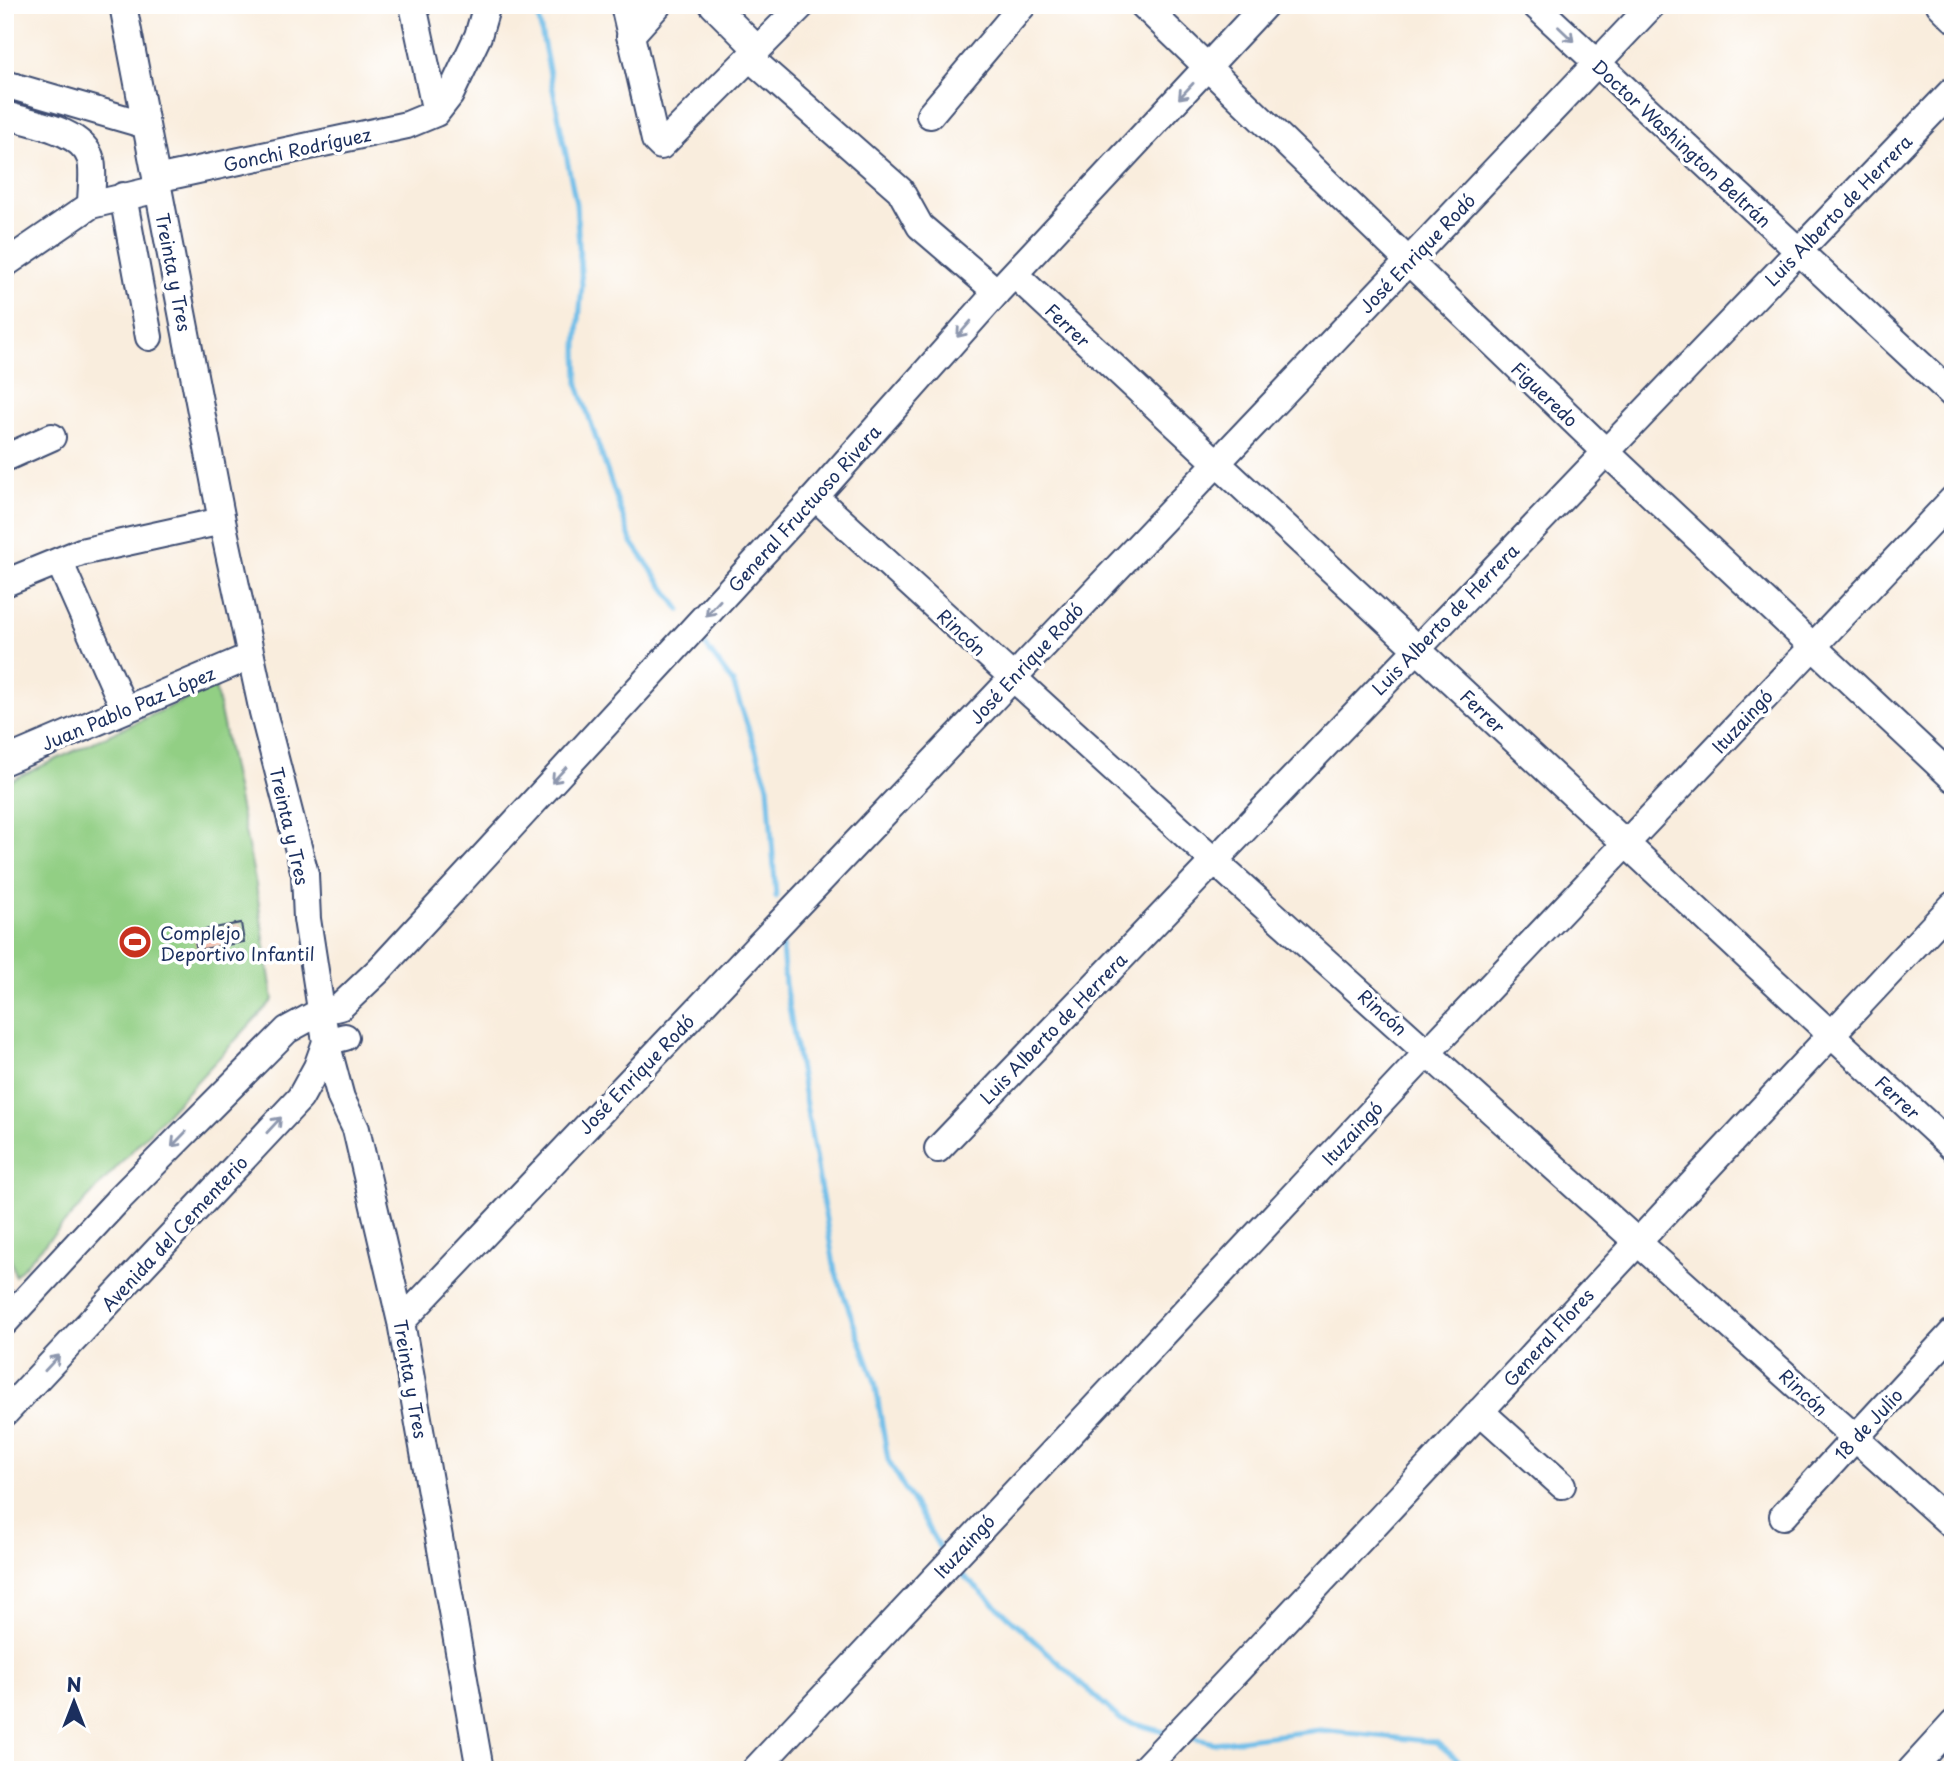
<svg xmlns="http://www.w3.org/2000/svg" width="1958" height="1775" viewBox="0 0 1958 1775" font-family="'Playpen Sans',sans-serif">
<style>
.green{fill:#92cf84;stroke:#567f71;stroke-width:2}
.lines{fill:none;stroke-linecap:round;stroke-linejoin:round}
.stream{stroke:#6ebde8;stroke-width:5}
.building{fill:#efaa95}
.minor-casing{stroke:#3c4c71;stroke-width:30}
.minor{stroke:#fff;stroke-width:26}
.oneway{stroke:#8d97ae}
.labels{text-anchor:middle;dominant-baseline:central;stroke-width:7;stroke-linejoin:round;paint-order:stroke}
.street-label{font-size:18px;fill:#1b2f5e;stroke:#fff}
.poi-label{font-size:18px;fill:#1b2f5e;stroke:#fff;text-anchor:start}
</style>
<rect width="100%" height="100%" fill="#fff"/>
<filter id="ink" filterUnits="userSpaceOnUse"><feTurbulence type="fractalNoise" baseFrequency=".0143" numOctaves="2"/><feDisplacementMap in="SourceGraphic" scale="14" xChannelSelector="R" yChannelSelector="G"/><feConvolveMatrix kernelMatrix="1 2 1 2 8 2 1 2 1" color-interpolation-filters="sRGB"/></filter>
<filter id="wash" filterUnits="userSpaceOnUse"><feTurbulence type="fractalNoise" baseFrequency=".00686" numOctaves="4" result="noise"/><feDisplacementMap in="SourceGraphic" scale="28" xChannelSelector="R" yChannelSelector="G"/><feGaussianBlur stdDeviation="1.57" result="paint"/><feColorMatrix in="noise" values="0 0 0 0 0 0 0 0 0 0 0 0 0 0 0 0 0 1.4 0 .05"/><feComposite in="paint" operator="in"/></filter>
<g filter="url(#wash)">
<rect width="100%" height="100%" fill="#f9eddd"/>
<path class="green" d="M 215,686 L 256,885 L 273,1000 L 15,1276 L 5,1232 L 5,783 Z"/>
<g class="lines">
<path class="stream" d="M 536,5 L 576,204 L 582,285 L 577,345 L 578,385 L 631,541 L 680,610
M 700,638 L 733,683 L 768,786 L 776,897
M 781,935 L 785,984 L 835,1271 L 875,1382 L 888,1460 L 944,1555
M 955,1568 L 1121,1720 L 1168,1733
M 1188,1737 L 1214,1743 L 1320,1730 L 1436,1742 L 1470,1770"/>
</g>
<g id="blocks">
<path class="building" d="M 241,923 L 244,942 L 197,950 L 193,932 Z"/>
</g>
</g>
<g filter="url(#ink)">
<use href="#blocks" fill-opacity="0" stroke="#3c4c71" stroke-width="2"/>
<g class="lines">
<defs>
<path id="minor" d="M 123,5 L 222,521 L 263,712 L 305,874 L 307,919 L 326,1042 L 341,1098 L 356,1129 L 401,1322 L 480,1770
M 413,5 L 436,113
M 624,5 L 655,140 L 661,146 L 802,5
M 713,5 L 758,50
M 1143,5 L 1605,451 L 1953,778
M 1535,5 L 1953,395
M 1940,5 L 1953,18
M 630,36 L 658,5
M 750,58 L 900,190 L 920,226 L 997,292
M 5,84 L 146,125
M 5,115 C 31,123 83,130 91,160 C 94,174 91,191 91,205
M 930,115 L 1023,5
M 156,179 L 407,125 L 436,113 L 450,95 L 478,36 L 487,5
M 123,196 L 149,337
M 5,264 L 91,205 L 158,189
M 1014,274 L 1953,1148
M 5,458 L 52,437
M 815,497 L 1213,860 L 1953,1526
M 59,561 L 124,708
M 5,583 L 81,552 L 222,521
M 5,761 L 251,656
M 938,1149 L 1953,90
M 5,1322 L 120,1198 L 287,1030 L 320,1012 L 340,1007 L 379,970 L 815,497 L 997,292 L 1265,5
M 401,1322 L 1652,5
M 1480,1411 L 1562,1485
M 5,1413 L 300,1098 L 317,1067 L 326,1042 L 345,1037
M 1783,1516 L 1953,1332
M 755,1770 L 1428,1052 L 1953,499
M 1143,1770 C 1416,1484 1682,1192 1953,905
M 1911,1770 L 1953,1724"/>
</defs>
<use href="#minor" class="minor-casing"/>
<use href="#minor" class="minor"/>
</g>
<defs><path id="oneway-shaft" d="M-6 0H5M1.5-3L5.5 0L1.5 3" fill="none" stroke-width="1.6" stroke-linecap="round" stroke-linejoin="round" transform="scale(1.75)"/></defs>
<g class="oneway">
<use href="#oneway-shaft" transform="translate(1566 34) rotate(44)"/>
<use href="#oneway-shaft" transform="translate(1186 91) rotate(133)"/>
<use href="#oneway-shaft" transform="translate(964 329) rotate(131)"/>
<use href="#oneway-shaft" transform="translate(713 608) rotate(133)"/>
<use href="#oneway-shaft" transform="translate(559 775) rotate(133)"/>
<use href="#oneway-shaft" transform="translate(274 1125) rotate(-47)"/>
<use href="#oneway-shaft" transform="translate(179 1139) rotate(134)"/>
<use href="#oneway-shaft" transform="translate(52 1363) rotate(-47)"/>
</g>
</g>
<defs>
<symbol id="stadium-disc" viewBox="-11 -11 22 22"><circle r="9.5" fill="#c8321e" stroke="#fff"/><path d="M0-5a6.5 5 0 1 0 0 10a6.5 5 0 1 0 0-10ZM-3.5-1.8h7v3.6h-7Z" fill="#fff"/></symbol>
</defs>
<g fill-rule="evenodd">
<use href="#stadium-disc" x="116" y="923" width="38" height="38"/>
</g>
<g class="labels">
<g class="street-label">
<text transform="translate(1682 143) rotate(43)">Doctor Washington Beltrán</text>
<text transform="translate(297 149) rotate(-12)">Gonchi Rodríguez</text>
<text transform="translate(1838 210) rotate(-46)">Luis Alberto de Herrera</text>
<text transform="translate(1417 253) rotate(-46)">José Enrique Rodó</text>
<text transform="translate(174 272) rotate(79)">Treinta y Tres</text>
<text transform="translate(1068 325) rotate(43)">Ferrer</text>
<text transform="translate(1545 394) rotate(44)">Figueredo</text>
<text transform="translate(804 508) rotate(-48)">General Fructuoso Rivera</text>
<text transform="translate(1445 619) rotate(-46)">Luis Alberto de Herrera</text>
<text transform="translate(962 632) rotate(43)">Rincón</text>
<text transform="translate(1026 663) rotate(-47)">José Enrique Rodó</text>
<text transform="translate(128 708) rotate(-23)">Juan Pablo Paz López</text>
<text transform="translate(1483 711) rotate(43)">Ferrer</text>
<text transform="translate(1742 721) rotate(-47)">Ituzaingó</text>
<text transform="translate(290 826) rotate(77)">Treinta y Tres</text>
<text transform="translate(1383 1012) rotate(42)">Rincón</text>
<text transform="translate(1053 1028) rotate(-46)">Luis Alberto de Herrera</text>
<text transform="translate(636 1074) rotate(-46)">José Enrique Rodó</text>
<text transform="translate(1898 1097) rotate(43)">Ferrer</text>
<text transform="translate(1352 1133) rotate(-47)">Ituzaingó</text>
<text transform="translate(174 1233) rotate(-47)">Avenida del Cementerio</text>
<text transform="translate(1548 1337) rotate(-48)">General Flores</text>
<text transform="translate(411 1379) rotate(80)">Treinta y Tres</text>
<text transform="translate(1804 1392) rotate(43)">Rincón</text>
<text transform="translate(1868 1424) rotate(-47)">18 de Julio</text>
<text transform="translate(964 1546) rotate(-47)">Ituzaingó</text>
</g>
<g class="poi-label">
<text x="160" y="932">Complejo<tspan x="160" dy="21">Deportivo Infantil</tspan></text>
</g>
</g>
<rect width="1958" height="1775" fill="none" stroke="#fff" stroke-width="28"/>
<g transform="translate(74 1702)" stroke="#ffffff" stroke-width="5" paint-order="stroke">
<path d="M0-5L12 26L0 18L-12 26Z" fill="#1b2f5e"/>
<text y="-10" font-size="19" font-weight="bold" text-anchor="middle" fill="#1b2f5e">N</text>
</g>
</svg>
